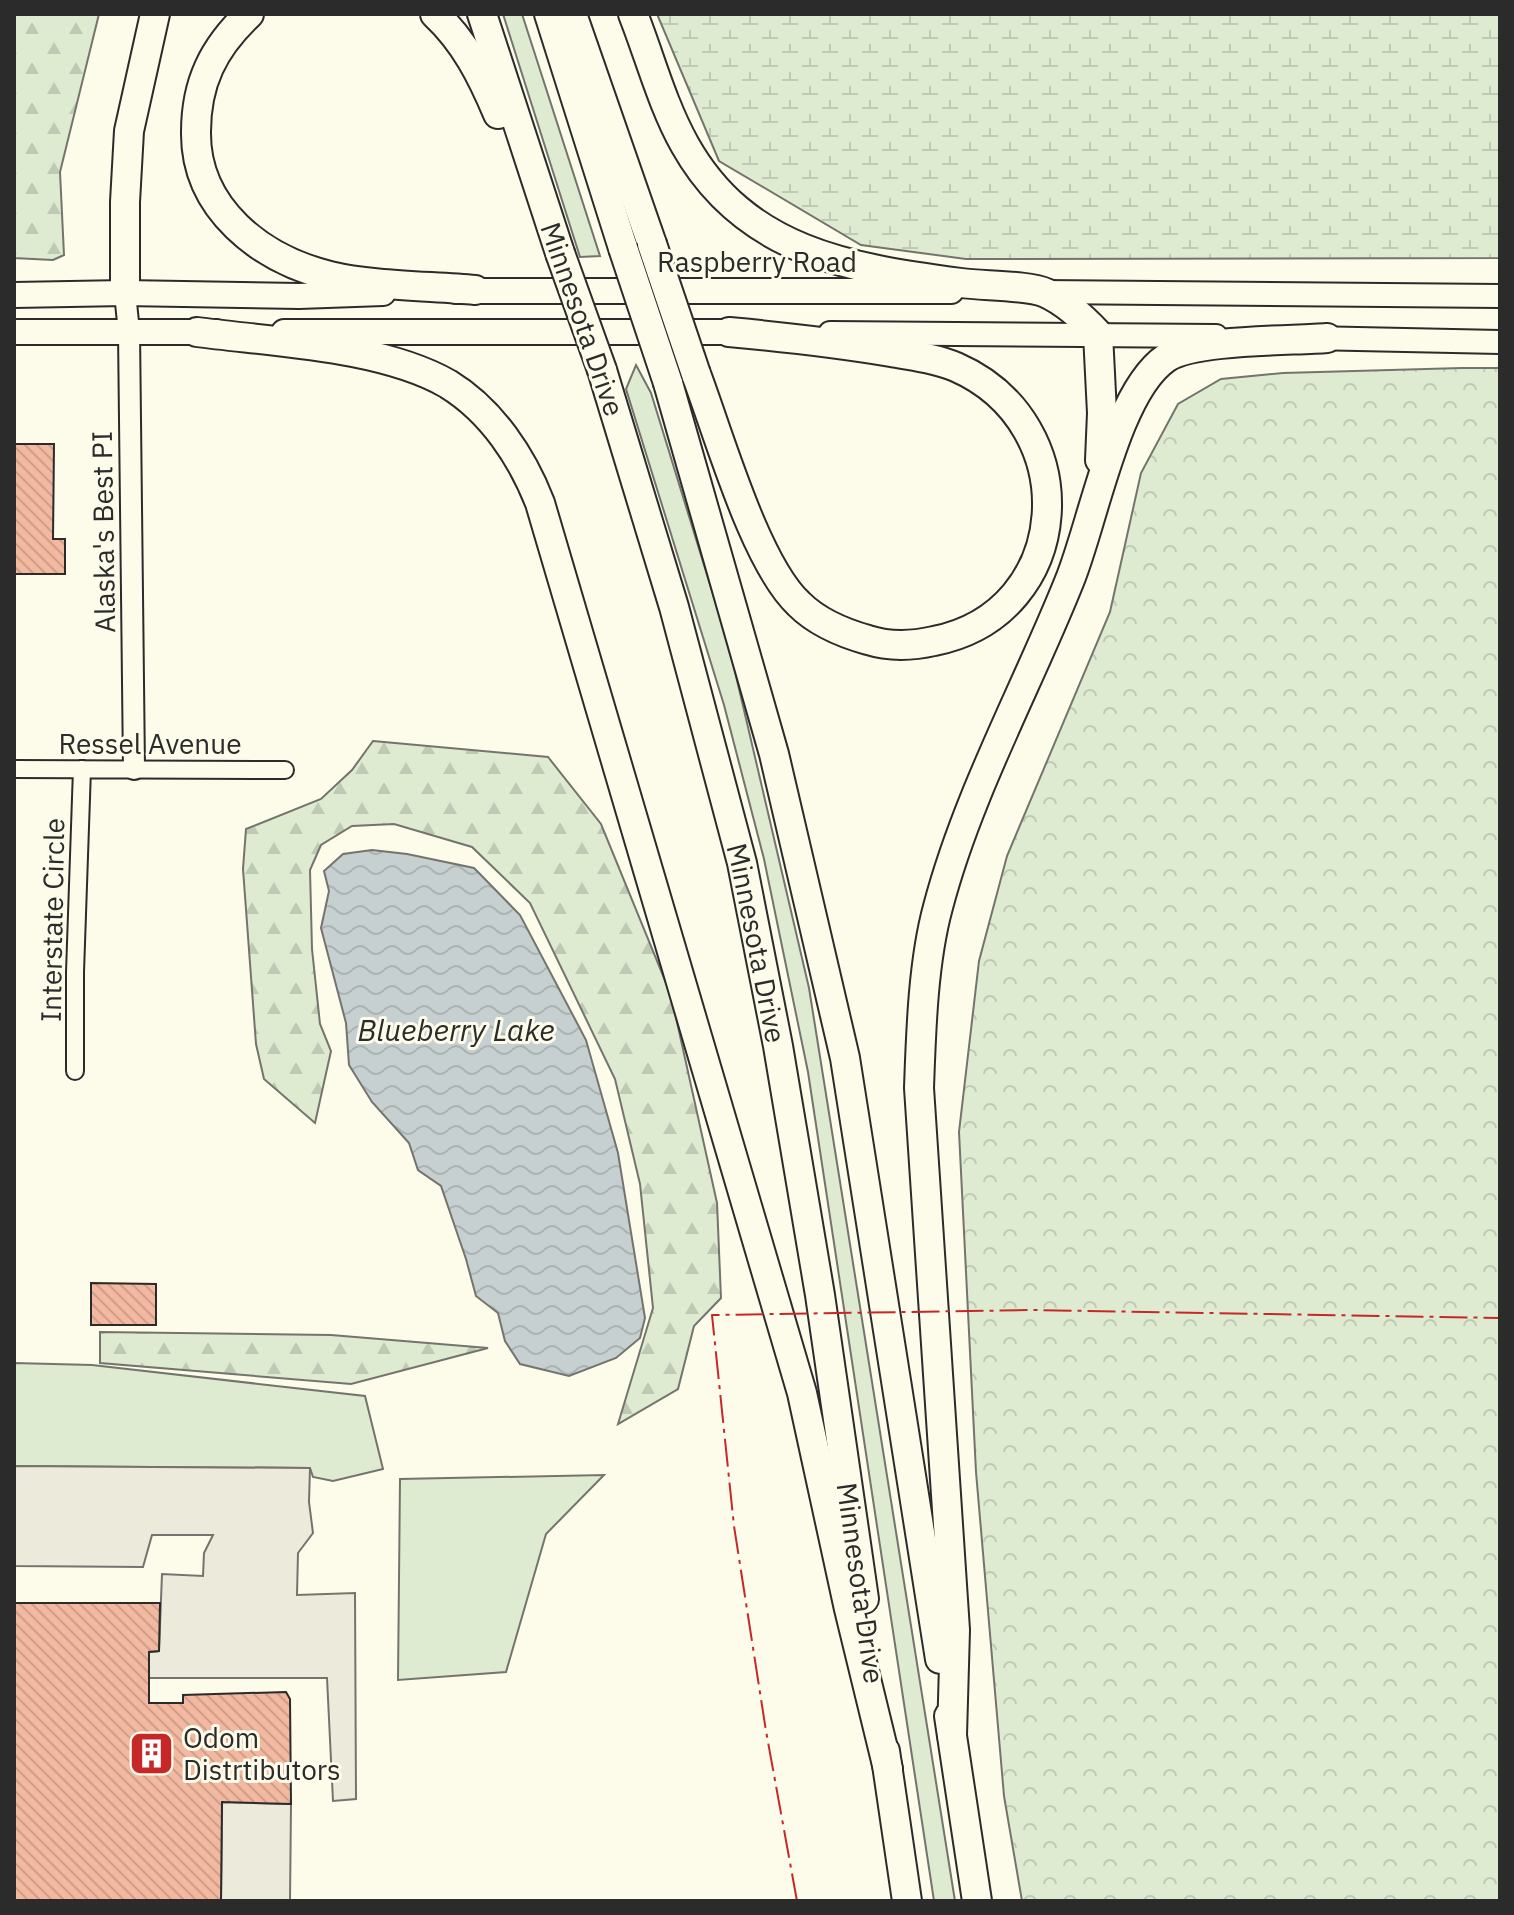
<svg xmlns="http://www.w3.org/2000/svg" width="1514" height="1915" viewBox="0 0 1514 1915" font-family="'IBM Plex Sans',sans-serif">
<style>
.green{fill:#deebd1;stroke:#74746e;stroke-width:2}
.forest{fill:url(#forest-firs);stroke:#74746e;stroke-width:2}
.wetland{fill:url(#wetland-marsh);stroke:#74746e;stroke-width:2}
.park{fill:url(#park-crowns);stroke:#74746e;stroke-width:2}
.parking{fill:#eceadb;stroke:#74746e;stroke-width:2}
.water{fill:url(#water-waves);stroke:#74746e;stroke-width:2}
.building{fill:url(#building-back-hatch);stroke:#2b2b2b;stroke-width:2}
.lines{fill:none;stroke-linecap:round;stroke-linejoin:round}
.minor-casing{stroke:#2b2b2b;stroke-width:20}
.tertiary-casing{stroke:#2b2b2b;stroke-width:24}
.secondary-casing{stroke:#2b2b2b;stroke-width:26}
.primary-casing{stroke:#2b2b2b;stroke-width:28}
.motorway-casing{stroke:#2b2b2b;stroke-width:32}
.minor{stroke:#fdfbea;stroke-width:16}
.tertiary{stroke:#fdfbea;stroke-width:20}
.secondary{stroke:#fdfbea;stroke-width:22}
.primary{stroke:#fdfbea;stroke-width:24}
.motorway{stroke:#fdfbea;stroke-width:28}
.motorway-bridge-casing{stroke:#2b2b2b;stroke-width:32;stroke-linecap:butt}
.motorway-bridge{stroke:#fdfbea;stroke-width:28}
.power{stroke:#c62828;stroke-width:2;stroke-dasharray:28 6 4 6;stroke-linecap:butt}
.labels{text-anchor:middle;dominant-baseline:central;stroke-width:6;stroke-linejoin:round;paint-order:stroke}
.street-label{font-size:28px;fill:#2b2b2b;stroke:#fdfbea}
.poi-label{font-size:28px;fill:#2b2b2b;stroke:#fdfbea;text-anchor:start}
.water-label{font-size:30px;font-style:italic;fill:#2b2b2b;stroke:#fdfbea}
</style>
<defs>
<pattern id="forest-firs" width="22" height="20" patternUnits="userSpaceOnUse" patternTransform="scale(2)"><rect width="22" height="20" fill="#deebd1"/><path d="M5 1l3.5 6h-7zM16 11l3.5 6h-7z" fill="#bfcab4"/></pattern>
<pattern id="wetland-marsh" width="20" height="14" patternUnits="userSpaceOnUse" patternTransform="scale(2)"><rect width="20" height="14" fill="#deebd1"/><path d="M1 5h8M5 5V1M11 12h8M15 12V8" fill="none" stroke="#bfcab4"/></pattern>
<pattern id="park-crowns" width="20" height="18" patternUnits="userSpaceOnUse" patternTransform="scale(2)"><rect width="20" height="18" fill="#deebd1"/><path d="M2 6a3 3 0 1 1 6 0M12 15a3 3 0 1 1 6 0" fill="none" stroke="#bfcab4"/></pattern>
<pattern id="water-waves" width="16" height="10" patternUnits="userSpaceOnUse" patternTransform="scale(2)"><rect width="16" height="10" fill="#c7d0d0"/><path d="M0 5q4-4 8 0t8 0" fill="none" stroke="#abb3b3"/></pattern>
<pattern id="building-back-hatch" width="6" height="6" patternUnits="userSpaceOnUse" patternTransform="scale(2)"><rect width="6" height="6" fill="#f2b8a0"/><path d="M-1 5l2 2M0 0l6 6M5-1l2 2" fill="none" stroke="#d09e8a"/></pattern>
</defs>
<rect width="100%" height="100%" fill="#fdfbea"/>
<path class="green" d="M 503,14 L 522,14 L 600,256 L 580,257 Z
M 636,365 L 651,393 L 729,646 L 809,988 L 955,1901 L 934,1901 L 808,1072 L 764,859 L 724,705 L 626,389 Z
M 14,1363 L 92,1365 L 365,1396 L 383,1469 L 333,1481 L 313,1477 L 310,1468 L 14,1466 Z
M 604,1475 L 546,1534 L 506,1672 L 398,1680 L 400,1479 Z"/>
<path class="forest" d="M 14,14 L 99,14 L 60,172 L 64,255 L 53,260 L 14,258 Z
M 373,741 L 548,757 L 601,824 L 671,995 L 717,1203 L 721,1298 L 694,1326 L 678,1389 L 618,1424 L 653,1308 L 640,1184 L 615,1079 L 530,903 L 472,847 L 394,824 L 352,826 L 321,845 L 310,870 L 312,949 L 320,1024 L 331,1051 L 315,1123 L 264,1079 L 256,1044 L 243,869 L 246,829 L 321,799 L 352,770 Z
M 100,1332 L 331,1335 L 488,1348 L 351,1384 L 100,1363 Z"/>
<path class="wetland" d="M 657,14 L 1500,14 L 1500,258 L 966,259 L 861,245 L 719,161 Z"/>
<path class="park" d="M 1462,368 L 1500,368 L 1500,1901 L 1022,1901 L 1004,1796 L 976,1472 L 959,1132 L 979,961 L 1007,856 L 1110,612 L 1141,473 L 1178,404 L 1221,379 L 1283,373 Z"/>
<path class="parking" d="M 14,1466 L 310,1468 L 309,1502 L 313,1533 L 298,1553 L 297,1595 L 355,1593 L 356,1799 L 333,1801 L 327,1678 L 149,1678 L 149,1652 L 159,1651 L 162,1574 L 203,1576 L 204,1553 L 213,1535 L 152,1535 L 143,1567 L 14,1566 Z
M 222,1802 L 291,1804 L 290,1901 L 221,1901 Z"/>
<path class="water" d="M 372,850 L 407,854 L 474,868 L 520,915 L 586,1040 L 618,1153 L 645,1318 L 640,1338 L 616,1358 L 569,1376 L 520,1364 L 505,1341 L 498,1313 L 476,1296 L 466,1259 L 441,1186 L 418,1170 L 409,1143 L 372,1102 L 349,1065 L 346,1023 L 321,928 L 329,891 L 324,871 L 343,854 Z"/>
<path class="building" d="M 14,444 L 54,444 L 53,539 L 65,539 L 65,574 L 14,574 Z
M 91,1283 L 156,1284 L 156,1325 L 91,1325 Z
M 14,1603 L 160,1603 L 159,1651 L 149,1652 L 149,1703 L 183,1703 L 183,1695 L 286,1692 L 290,1699 L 291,1804 L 222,1802 L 221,1901 L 14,1901 Z"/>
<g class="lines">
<defs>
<path id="minor" d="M 14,769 L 285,770
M 75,1071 L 75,972 L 82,769"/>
<path id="tertiary" d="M 125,293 L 129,332 L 134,769"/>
<path id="secondary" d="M 1044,292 L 1500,296
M 830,333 L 1216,336
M 1310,338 L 1500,342"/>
<path id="primary" d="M 456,291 L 951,291
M 14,295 L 125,293 L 299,296 L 383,293
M 14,332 L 216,332
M 284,332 L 729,332"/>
<g id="motorway">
<path d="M 249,14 C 213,48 196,83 196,132 C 195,209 261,259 330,276 C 371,286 431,286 475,290"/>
<path d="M 435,14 C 465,42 482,76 498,114"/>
<path d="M 482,14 L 560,253"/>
<path d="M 549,14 L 623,248"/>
<path d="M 572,14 L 652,244"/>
<path d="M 633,14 C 650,57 662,104 685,145 C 745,252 849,268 961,283 C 983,286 1029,285 1046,293 C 1066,302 1083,318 1098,334 L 1102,413 L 1100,460"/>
<path d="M 125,293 L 125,202 L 129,131 L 155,14"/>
<path d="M 197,332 C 273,342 382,346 448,384 C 492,411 522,457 540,503 L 802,1393 L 849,1609 L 888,1769"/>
<path id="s1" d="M 602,370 L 674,607 L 742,863 L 778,1046 L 820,1295 L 864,1599"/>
<path d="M 696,374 C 719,435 755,563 799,604 C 818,623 843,633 868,640 C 890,647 912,646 934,641 C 1075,613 1086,424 956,367 C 935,358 913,356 891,352 C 837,343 783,337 729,332"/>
<path d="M 668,383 L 774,754 L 845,1058 L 940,1659"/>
<path d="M 949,1716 L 977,1901"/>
<path d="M 952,1735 L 955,1630 L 919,1088 C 921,1031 923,962 938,907 C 967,796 1026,689 1069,582 C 1093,525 1115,393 1166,358 C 1194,339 1291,341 1327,338"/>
<path d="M 885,1751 L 907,1901"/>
</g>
</defs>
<use href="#minor" class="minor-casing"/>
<use href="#tertiary" class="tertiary-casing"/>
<use href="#secondary" class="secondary-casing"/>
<use href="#primary" class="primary-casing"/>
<use href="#motorway" class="motorway-casing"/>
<use href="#minor" class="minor"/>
<use href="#tertiary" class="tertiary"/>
<use href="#secondary" class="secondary"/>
<use href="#primary" class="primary"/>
<use href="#motorway" class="motorway"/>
<defs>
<path id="motorway-bridge" d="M 652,244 L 696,374
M 623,248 L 668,383
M 560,253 L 602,370"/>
</defs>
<use href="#motorway-bridge" class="motorway-bridge-casing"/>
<use href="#motorway-bridge" class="motorway-bridge"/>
<path class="power" d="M 797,1901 L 766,1731 L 734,1526 L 712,1315 L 1034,1310 L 1500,1318"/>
</g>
<defs>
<symbol id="building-square" viewBox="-11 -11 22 22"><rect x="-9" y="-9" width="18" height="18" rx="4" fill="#c62828" stroke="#fdfbea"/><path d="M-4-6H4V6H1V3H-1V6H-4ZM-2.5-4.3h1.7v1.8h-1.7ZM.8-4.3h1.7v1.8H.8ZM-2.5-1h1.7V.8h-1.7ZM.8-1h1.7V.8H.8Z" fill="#fff"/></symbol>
</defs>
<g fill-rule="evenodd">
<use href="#building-square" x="126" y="1728" width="51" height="51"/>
</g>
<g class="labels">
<g class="street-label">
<text x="757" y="261">Raspberry Road</text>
<text transform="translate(583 319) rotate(71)">Minnesota Drive</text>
<text transform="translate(103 532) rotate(-91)">Alaska's Best PI</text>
<text x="150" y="743">Ressel Avenue</text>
<text transform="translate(52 920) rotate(-89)">Interstate Circle</text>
<text stroke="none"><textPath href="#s1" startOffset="594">Minnesota Drive</textPath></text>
<text transform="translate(861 1583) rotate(82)">Minnesota Drive</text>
</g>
<g class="poi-label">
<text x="183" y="1737">Odom<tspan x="183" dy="32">Distrtibutors</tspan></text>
</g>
<g class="water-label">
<text x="456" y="1029">Blueberry Lake</text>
</g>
</g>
<rect width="1514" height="1915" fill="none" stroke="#2b2b2b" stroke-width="32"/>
</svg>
